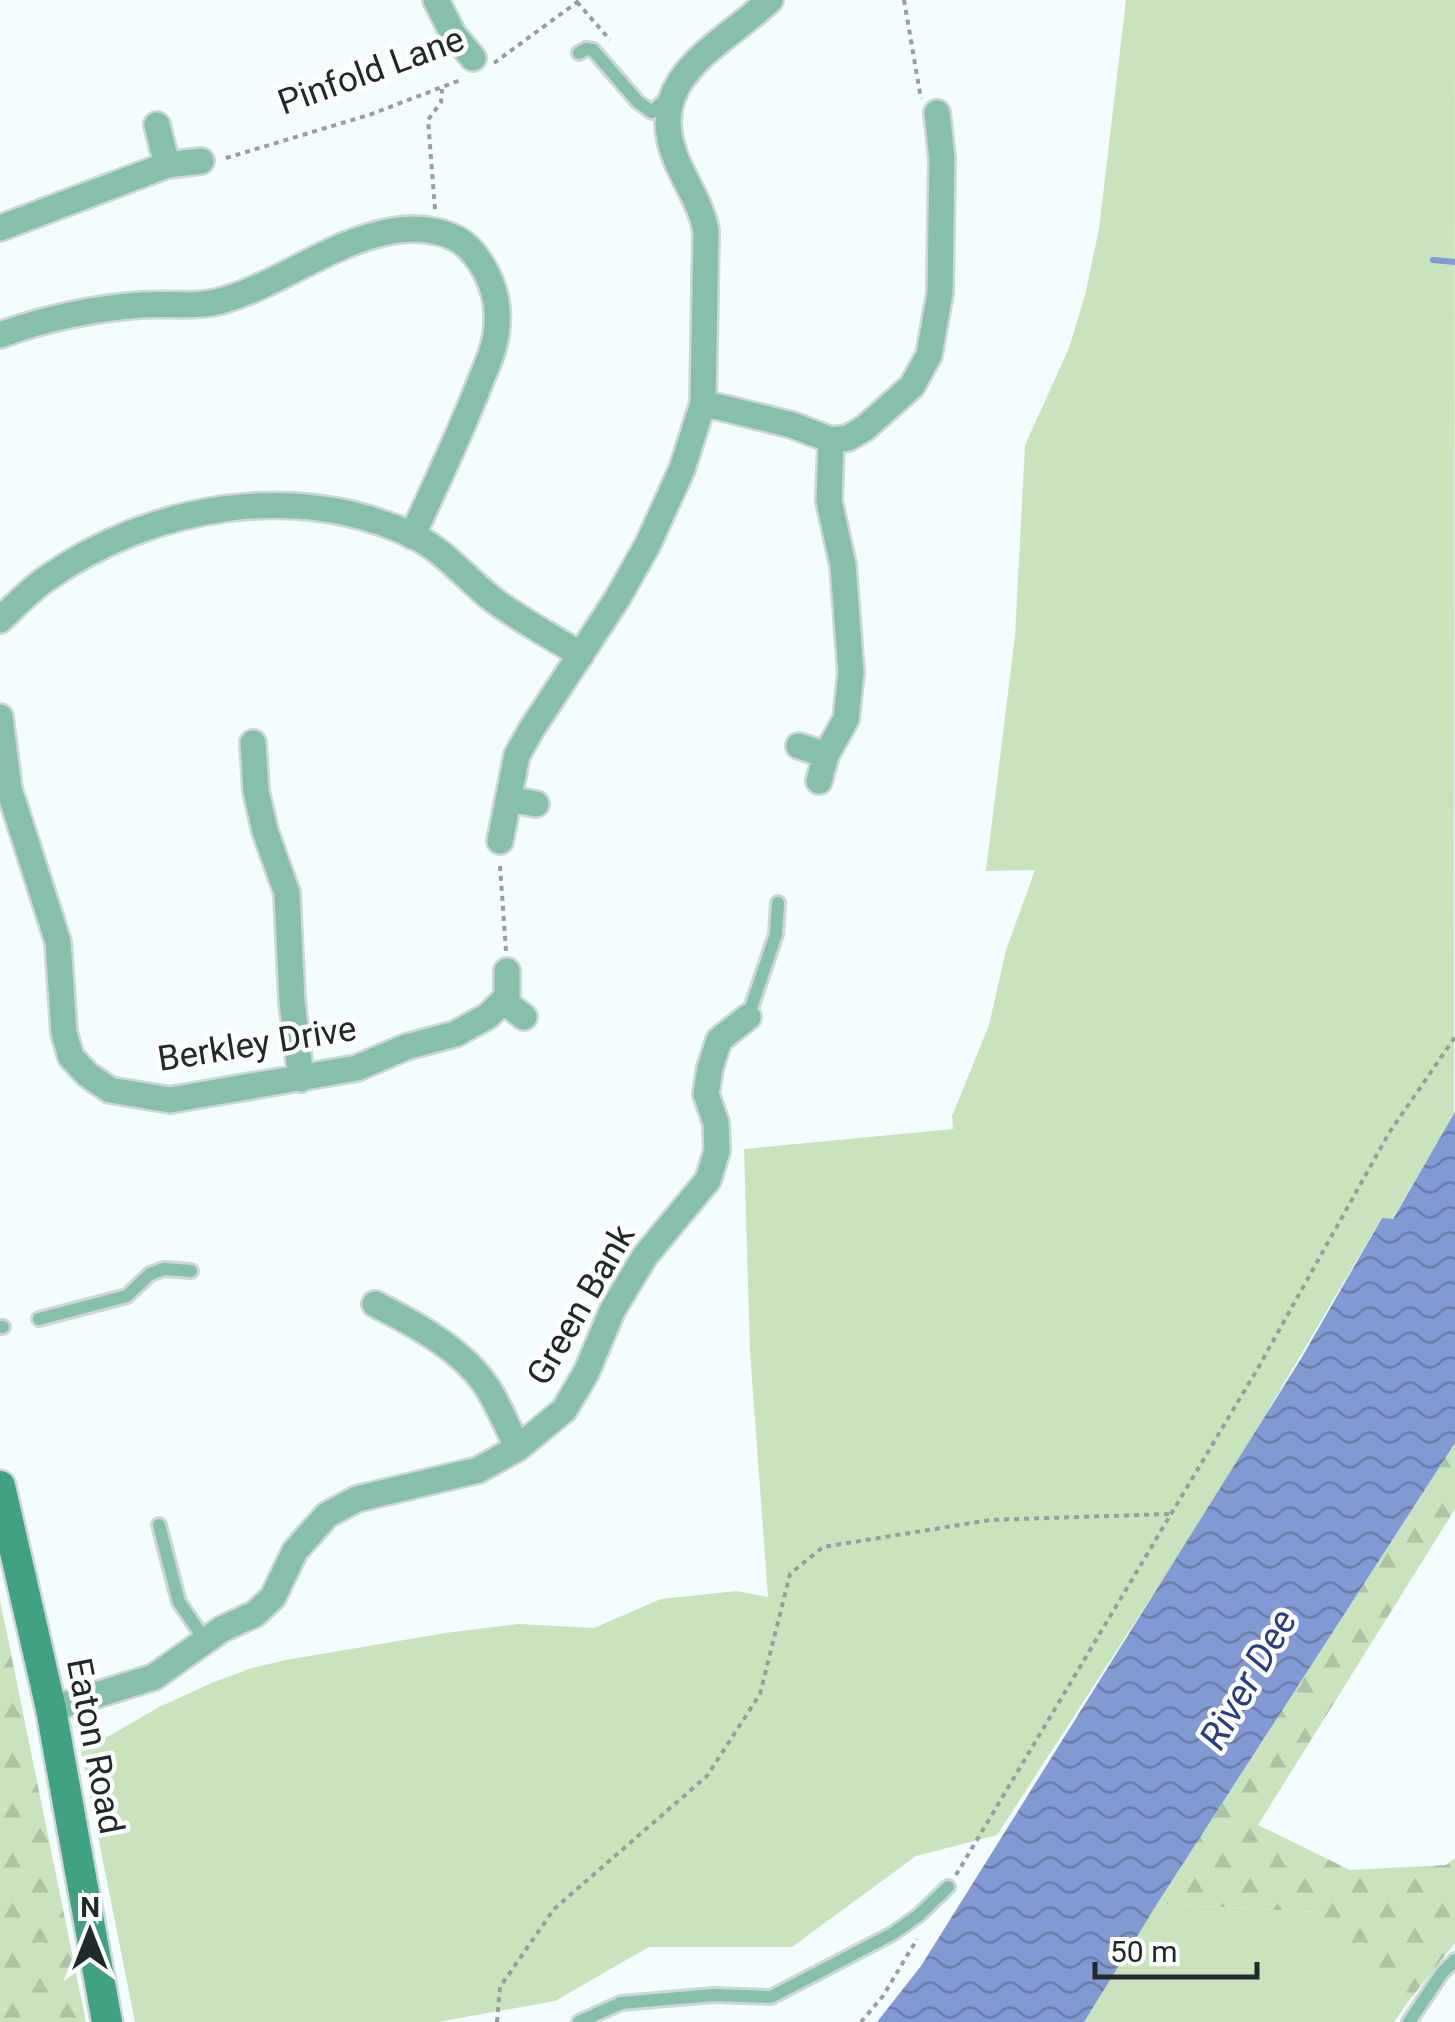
<svg xmlns="http://www.w3.org/2000/svg" width="1455" height="2022" viewBox="0 0 1455 2022" font-family="Roboto,sans-serif">
<style>
.green{fill:#c9e4bd}
.forest{fill:url(#forest-firs)}
.water{fill:url(#water-waves)}
.lines{fill:none;stroke-linecap:round;stroke-linejoin:round}
.stream{stroke:#8399d3;stroke-width:6}
.lane-casing{stroke:#cdd7d8;stroke-width:18}
.street-casing{stroke:#cdd7d8;stroke-width:30}
.secondary-casing{stroke:#cdd7d8;stroke-width:35}
.path{stroke:#959f9f;stroke-width:4;stroke-dasharray:5 5;stroke-linecap:butt}
.lane{stroke:#86c0aa;stroke-width:12}
.street{stroke:#86c0aa;stroke-width:25}
.secondary{stroke:#41a283;stroke-width:30}
.labels{text-anchor:middle;dominant-baseline:central;stroke-width:9;stroke-linejoin:round;paint-order:stroke}
.street-label{font-size:35px;fill:#202a2a;stroke:#fff}
.water-label{font-size:38px;font-style:italic;fill:#293d83;stroke:#fff}
</style>
<defs>
<pattern id="forest-firs" width="22" height="20" patternUnits="userSpaceOnUse" patternTransform="scale(2.5)"><rect width="22" height="20" fill="#c9e4bd"/><path d="M5 1l3.5 6h-7zM16 11l3.5 6h-7z" fill="#acc4a3"/></pattern>
<pattern id="water-waves" width="16" height="10" patternUnits="userSpaceOnUse" patternTransform="scale(2.5)"><rect width="16" height="10" fill="#8399d3"/><path d="M0 5q4-4 8 0t8 0" fill="none" stroke="#6b7dab"/></pattern>
</defs>
<rect width="100%" height="100%" fill="#f3fdfe"/>
<path class="green" d="M 1126,0 L 1455,0 L 1454,1115 L 1392,1219 L 1381,1219 L 1226,1482 L 997,1835 L 916,1856 L 792,1947 L 649,1947 L 555,2001 L 438,2022 L 135,2022 L 80,1746 L 109,1736 L 159,1707 L 214,1682 L 252,1668 L 286,1660 L 445,1633 L 519,1624 L 594,1628 L 661,1599 L 737,1591 L 768,1597 L 750,1352 L 744,1149 L 953,1129 L 952,1116 L 989,1025 L 1006,950 L 1035,870 L 986,871 L 1015,636 L 1025,445 L 1069,348 L 1085,295 L 1099,229 Z
M 1157,1904 L 1317,1912 L 1408,2002 L 1394,2022 L 1073,2022 Z"/>
<path class="forest" d="M 1455,1443 L 1455,1509 L 1258,1825 L 1350,1870 L 1446,1865 L 1455,1858 L 1455,1943 L 1408,2002 L 1316,1912 L 1157,1904 Z
M 0,1600 L 86,2022 L 0,2022 Z"/>
<path class="water" d="M 1455,1112 L 1455,1443 L 1157,1904 L 1084,2022 L 877,2022 L 921,1966 L 1302,1357 L 1382,1218 L 1393,1219 Z"/>
<g class="lines">
<path class="stream" d="M 1433,260 L 1455,262"/>
<defs>
<path id="lane" d="M 579,53 L 586,49 L 593,50 L 638,102 L 652,112 L 668,97
M 748,1017 L 776,934 L 778,903
M 39,1319 L 127,1296 L 150,1274 L 164,1269 L 191,1271
M 0,1327 L 3,1327
M 159,1525 L 179,1602 L 205,1640
M 579,2022 L 621,2003 L 713,1995 L 771,1997 L 892,1934 L 919,1915 L 948,1887
M 1409,2022 L 1442,1973 L 1455,1960"/>
<path id="street" d="M 436,0 L 453,34 L 473,58
M 167,165 L 201,161
M 0,228 L 167,165 L 157,125
M 0,335 C 43,319 95,308 141,305 C 167,303 199,308 224,300 C 282,283 333,241 392,231 C 420,226 457,230 475,255 C 491,276 499,298 497,325 C 496,348 485,369 477,390 C 457,440 435,487 412,536
M 703,403 L 792,425 L 831,440 L 848,438 L 865,428 L 912,386 L 929,355 L 940,293 L 942,158 L 937,113
M 0,620 C 15,606 29,591 46,579 C 151,505 295,480 414,536 C 443,550 466,578 491,598 C 518,619 551,636 581,655
M 0,717 L 9,789 L 58,942 L 64,1033 L 71,1057 L 88,1075 L 110,1090 L 170,1100 L 357,1068 L 406,1047 L 455,1034 L 488,1016 L 507,997 L 507,971
M 253,743 L 256,791 L 265,831 L 287,893 L 292,1001 L 301,1079
M 799,746 L 826,755
M 819,781 L 826,755 L 846,719 L 851,673 L 843,565 L 829,501 L 831,440
M 509,799 L 536,804
M 500,841 L 517,755 L 531,730 L 617,599 L 648,544 L 682,469 L 703,403 L 706,231 C 701,204 686,184 676,159 C 643,77 720,47 770,0
M 503,1001 L 524,1017
M 375,1304 C 415,1324 464,1350 489,1390 C 500,1408 508,1429 518,1448
M 51,1709 L 154,1677 L 222,1629 L 255,1614 L 273,1597 L 295,1551 L 327,1515 L 357,1499 L 478,1470 L 518,1448 L 564,1410 L 586,1373 L 613,1309 L 645,1256 L 708,1180 L 717,1151 L 716,1123 L 706,1094 L 710,1068 L 719,1040 L 748,1017"/>
<path id="secondary" d="M 0,1486 L 51,1709 L 107,2022"/>
</defs>
<use href="#lane" class="lane-casing"/>
<use href="#street" class="street-casing"/>
<use href="#secondary" class="secondary-casing"/>
<path class="path" d="M 904,0 L 921,99
M 577,2 L 610,40
M 494,63 L 580,0
M 226,158 L 369,115 L 463,79
M 435,209 L 428,120 L 441,102 L 442,89
M 500,866 L 506,951
M 956,1875 L 1258,1368 L 1389,1133 L 1455,1037
M 497,2022 L 500,1987 L 554,1909 L 707,1776 L 760,1694 L 790,1574 L 823,1547 L 990,1520 L 1169,1514
M 861,2022 L 883,1996 L 917,1939"/>
<use href="#lane" class="lane"/>
<use href="#street" class="street"/>
<use href="#secondary" class="secondary"/>
</g>
<g class="labels">
<g class="street-label">
<text transform="translate(371 71) rotate(-20)">Pinfold Lane</text>
<text transform="translate(257 1044) rotate(-9)">Berkley Drive</text>
<text transform="translate(581 1305) rotate(-60)">Green Bank</text>
<text transform="translate(95 1746) rotate(79)">Eaton Road</text>
</g>
<g class="water-label">
<text transform="translate(1248 1679) rotate(-60)">River Dee</text>
</g>
</g>
<g transform="translate(90 1932)" stroke="#ffffff" stroke-width="8" paint-order="stroke">
<path d="M0-8L18 38L0 25L-18 38Z" fill="#202a2a"/>
<text y="-15" font-size="28" font-weight="bold" text-anchor="middle" fill="#202a2a">N</text>
</g>
<path d="M1095 1962v15h162v-15" fill="none" stroke="#202a2a" stroke-width="5"/>
<text x="1110" y="1962" font-size="30" fill="#202a2a" stroke="#ffffff" stroke-width="8" paint-order="stroke">50 m</text>
</svg>
